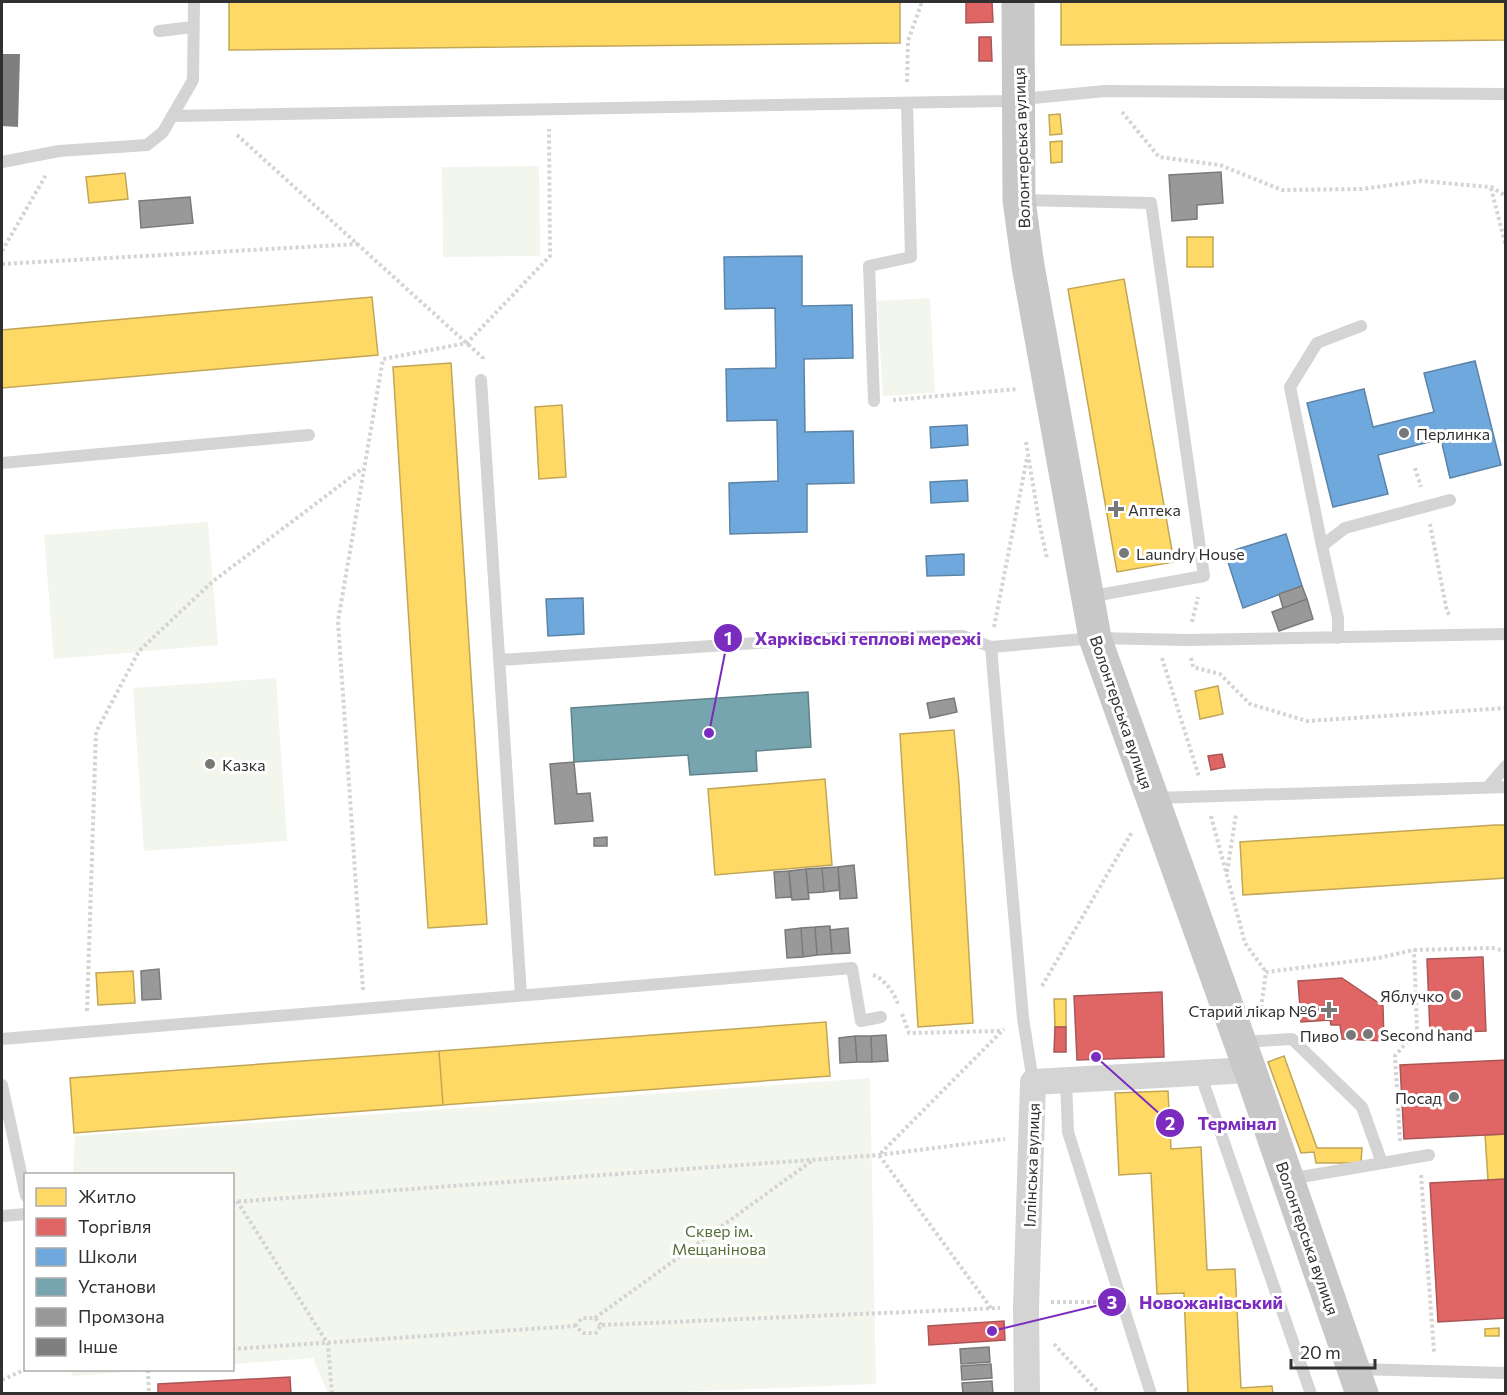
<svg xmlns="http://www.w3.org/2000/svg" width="1507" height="1395" viewBox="0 0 1507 1395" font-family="Commissioner,sans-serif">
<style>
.green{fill:#f2f6ed}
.homes{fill:#ffd966;stroke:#c1a656;stroke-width:1.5}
.shops{fill:#e06666;stroke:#ab5656;stroke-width:1.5}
.schools{fill:#6fa8dc;stroke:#5c84a8;stroke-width:1.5}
.public{fill:#76a5af;stroke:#618289;stroke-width:1.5}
.industry{fill:#999;stroke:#7a7a7a;stroke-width:1.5}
.building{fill:#7f7f7f}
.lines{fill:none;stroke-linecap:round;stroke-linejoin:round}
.path{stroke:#d4d4d4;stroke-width:4;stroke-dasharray:3 3;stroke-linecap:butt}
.lane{stroke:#d4d4d4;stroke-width:12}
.street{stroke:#d4d4d4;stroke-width:26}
.primary{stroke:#c8c8c8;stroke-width:33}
.poi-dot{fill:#787878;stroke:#fff;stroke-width:2}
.labels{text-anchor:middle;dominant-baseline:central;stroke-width:6;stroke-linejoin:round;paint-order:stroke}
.street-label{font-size:16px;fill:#303030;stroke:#fff}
.poi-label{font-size:16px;fill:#303030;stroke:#fff;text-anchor:start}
.park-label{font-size:16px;fill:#576f3b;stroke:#fff}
.leader{fill:none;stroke:#7b2cbf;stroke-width:2}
.callout-dot{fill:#7b2cbf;stroke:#fff;stroke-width:2}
.mark-label{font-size:18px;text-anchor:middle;font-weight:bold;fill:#fff}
.callout-label{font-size:18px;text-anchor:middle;font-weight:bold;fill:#7b2cbf;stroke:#fff;stroke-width:6;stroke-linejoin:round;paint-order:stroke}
</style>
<rect width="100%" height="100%" fill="#fff"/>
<path class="green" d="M 539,166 L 540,256 L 443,257 L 442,167 Z
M 930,298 L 935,393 L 883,396 L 877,301 Z
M 208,522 L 218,645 L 54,659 L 44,535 Z
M 276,678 L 287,841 L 144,851 L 133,688 Z
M 870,1078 L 876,1384 L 632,1394 L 328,1393 L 313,1358 L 233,1364 L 232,1174 L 73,1174 L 75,1136 Z
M 71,1370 L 155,1370 L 72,1376 Z"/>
<path class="homes" d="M 229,2 L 900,2 L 900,43 L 229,50 Z
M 1061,2 L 1506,2 L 1506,40 L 1061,45 Z
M 1060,114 L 1062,134 L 1050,135 L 1049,115 Z
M 1062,141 L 1062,162 L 1051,163 L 1050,142 Z
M 125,173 L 128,199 L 89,203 L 86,177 Z
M 1187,237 L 1213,237 L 1213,267 L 1187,267 Z
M 1124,279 L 1174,562 L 1117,572 L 1068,289 Z
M 372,297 L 378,355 L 2,388 L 2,330 Z
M 451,363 L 487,924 L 428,928 L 393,367 Z
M 562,405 L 566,477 L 539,479 L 535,407 Z
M 1218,686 L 1223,714 L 1200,719 L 1195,691 Z
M 954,730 L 959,783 L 973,1023 L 918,1027 L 900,734 Z
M 825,779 L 832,865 L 715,875 L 708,789 Z
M 1495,825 L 1506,825 L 1506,878 L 1243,895 L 1240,842 Z
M 133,971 L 135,1003 L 98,1005 L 96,973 Z
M 1054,999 L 1066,999 L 1066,1027 L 1055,1027 Z
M 826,1022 L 830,1076 L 443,1105 L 439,1051 Z
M 439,1051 L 443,1105 L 74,1133 L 70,1078 Z
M 1284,1056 L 1317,1148 L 1362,1148 L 1361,1163 L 1316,1163 L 1314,1152 L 1301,1153 L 1268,1062 Z
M 1168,1091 L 1171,1149 L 1201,1147 L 1207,1270 L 1235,1269 L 1241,1388 L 1272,1386 L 1273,1394 L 1188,1394 L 1184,1293 L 1157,1294 L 1151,1173 L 1119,1175 L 1115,1093 Z
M 1506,1134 L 1506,1179 L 1488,1180 L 1485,1135 Z
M 1499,1328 L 1499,1336 L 1485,1336 L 1485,1329 Z"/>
<path class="shops" d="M 966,2 L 992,2 L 993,22 L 966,23 Z
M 979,37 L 991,37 L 992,61 L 979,61 Z
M 1222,754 L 1225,767 L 1211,770 L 1208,756 Z
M 1483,957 L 1486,1031 L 1430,1033 L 1427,959 Z
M 1342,978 L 1383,1006 L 1384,1041 L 1342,1039 L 1340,1025 L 1331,1025 L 1330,1020 L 1301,1022 L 1298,981 Z
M 1162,992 L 1164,1057 L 1077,1060 L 1074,996 Z
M 1055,1027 L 1066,1027 L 1066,1052 L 1054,1052 Z
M 1506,1060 L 1506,1134 L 1404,1139 L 1400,1065 Z
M 1506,1179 L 1506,1318 L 1438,1322 L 1430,1183 Z
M 1004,1321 L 1005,1340 L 929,1345 L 928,1326 Z
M 290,1377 L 291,1394 L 158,1394 L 158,1384 Z"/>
<path class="schools" d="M 802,256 L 802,306 L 852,305 L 853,358 L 804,359 L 805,432 L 853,431 L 854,483 L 807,484 L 807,532 L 730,534 L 729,483 L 778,481 L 777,420 L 727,421 L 726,369 L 776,368 L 775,308 L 725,309 L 724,257 Z
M 1475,361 L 1501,465 L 1450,478 L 1441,439 L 1378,455 L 1388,494 L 1333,507 L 1307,403 L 1364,389 L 1373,427 L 1434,412 L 1424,373 Z
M 967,425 L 968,445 L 931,448 L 930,427 Z
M 967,480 L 968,501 L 931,503 L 930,482 Z
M 1286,534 L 1302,586 L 1243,608 L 1225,553 Z
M 964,554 L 964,575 L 927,576 L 926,556 Z
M 583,598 L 584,634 L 548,636 L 546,599 Z"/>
<path class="public" d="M 808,692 L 811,747 L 756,751 L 757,771 L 690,775 L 688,755 L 574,762 L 571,708 Z"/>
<path class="industry" d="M 1221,172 L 1223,203 L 1197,205 L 1197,219 L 1172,221 L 1169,175 Z
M 190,197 L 193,223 L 141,228 L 139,201 Z
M 1302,586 L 1307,599 L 1283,608 L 1279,594 Z
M 1307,599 L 1313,619 L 1279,631 L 1272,612 Z
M 954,698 L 957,712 L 930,718 L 927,703 Z
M 574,762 L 577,794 L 590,793 L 593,821 L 555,824 L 550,764 Z
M 607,837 L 607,846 L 594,846 L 594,838 Z
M 854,865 L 857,898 L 840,899 L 838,867 Z
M 838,867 L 840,890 L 824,892 L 822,868 Z
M 822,868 L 824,892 L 808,893 L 806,869 Z
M 806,869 L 809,899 L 792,900 L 789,871 Z
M 789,871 L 791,897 L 776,898 L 774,872 Z
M 830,926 L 832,954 L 817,955 L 815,927 Z
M 815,927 L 817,955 L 803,957 L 801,928 Z
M 801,928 L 803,957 L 787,958 L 785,930 Z
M 848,928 L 850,953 L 832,954 L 830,930 Z
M 159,969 L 161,999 L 142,1000 L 141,971 Z
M 886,1035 L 888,1061 L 872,1062 L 871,1036 Z
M 855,1036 L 871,1036 L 872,1062 L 857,1062 Z
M 855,1036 L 857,1062 L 840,1063 L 839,1038 Z
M 989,1347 L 990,1362 L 961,1364 L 960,1349 Z
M 991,1364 L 992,1378 L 962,1380 L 961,1366 Z
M 992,1381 L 993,1394 L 963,1394 L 962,1383 Z"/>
<path class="building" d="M 2,54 L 20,54 L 18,127 L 2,126 Z"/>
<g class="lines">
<path class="path" d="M 907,82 L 908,41 L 922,2
M 1122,112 L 1159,157 L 1220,165 L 1282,190 L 1362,189 L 1421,181 L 1491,187 L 1506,196
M 237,135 L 483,358 L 483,360
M 1491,188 L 1506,247
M 2,251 L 46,175
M 2,264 L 358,244
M 893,400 L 1017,389
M 1026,442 L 1040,527 L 1047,558
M 1415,468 L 1421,487
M 1430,524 L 1447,612 L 1450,615
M 1192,622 L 1198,597
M 994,627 L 1027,458
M 1162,658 L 1199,777
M 1191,658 L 1193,667 L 1220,674 L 1250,704 L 1307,721 L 1506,708
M 1211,816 L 1245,943 L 1266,972
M 1227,872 L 1236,814
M 873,975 C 885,979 894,993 898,1004
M 1042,986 L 1132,832
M 363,990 L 338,621 L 383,359 L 467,343 L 550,256 L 549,129
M 1261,1008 L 1266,972 L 1378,958 L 1414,950 L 1492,948 L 1506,951
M 87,1011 L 96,732 L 139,651 L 212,582 L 363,468
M 902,1014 L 909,1033 L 1001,1031
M 1400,1141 L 1395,1056 L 1417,1030 L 1414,950
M 1421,1175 L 1434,1352
M 237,1201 L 328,1344 L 332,1394
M 232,1202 L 879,1155 L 1005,1139
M 1051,1302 L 1101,1302
M 991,1308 L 879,1155 L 1004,1029
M 595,1318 L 813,1160
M 575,1326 L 582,1318 L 595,1318 L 601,1325
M 1054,1344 L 1100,1394
M 232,1349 L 575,1326 L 583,1333 L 596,1333 L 601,1325 L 1000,1308
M 148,1370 L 149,1394
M 2,1380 L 26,1369"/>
<path class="lane" d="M 159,31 L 193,27
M 172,116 L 1002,101 L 1105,91 L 1506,94
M 2,162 L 59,151 L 147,145 L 163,132 L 193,80 L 194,2
M 1022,200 L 1151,203 L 1204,576 L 1088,597
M 481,380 L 521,995
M 874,401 L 869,266 L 911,257 L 907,103
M 2,463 L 309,435
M 1322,546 L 1290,387 L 1317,343 L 1361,326
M 1338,638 L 1338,618 L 1322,546 L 1345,528 L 1450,500
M 991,647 L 1023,1018 L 1033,1082
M 499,660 L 833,638 L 963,636 L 991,647 L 1095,638 L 1187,640 L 1506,634
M 1488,787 L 1506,766
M 1156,798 L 1506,787
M 2,1039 L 852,968 L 861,1021 L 881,1017
M 1241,1042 L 1292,1039 L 1362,1107 L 1382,1163
M 1200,1073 L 1311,1394
M 1066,1081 L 1068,1132 L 1151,1394
M 2,1085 L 26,1196
M 1289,1179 L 1429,1155
M 2,1216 L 26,1214
M 1355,1369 L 1506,1373"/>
<path class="street" d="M 1027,1394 L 1026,1308 L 1033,1082 L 1250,1070"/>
<path class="primary" d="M 1018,2 L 1019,200 L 1028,266 L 1095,638 L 1250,1070 L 1362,1394"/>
</g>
<g class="poi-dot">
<circle cx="1404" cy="433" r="6"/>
<path d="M1113 500h6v6h6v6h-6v6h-6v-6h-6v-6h6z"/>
<circle cx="1124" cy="553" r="6"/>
<circle cx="210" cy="764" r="6"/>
<circle cx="1456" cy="995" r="6"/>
<path d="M1326 1001h6v6h6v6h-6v6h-6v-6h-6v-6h6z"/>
<circle cx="1368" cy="1034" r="6"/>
<circle cx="1351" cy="1035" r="6"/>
<circle cx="1454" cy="1097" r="6"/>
</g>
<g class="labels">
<g class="street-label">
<text transform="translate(1021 148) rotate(-92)">Волонтерська вулиця</text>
<text transform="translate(1122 712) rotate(71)">Волонтерська вулиця</text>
<text transform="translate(1031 1165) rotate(-88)">Іллінська вулиця</text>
<text transform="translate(1308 1238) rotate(71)">Волонтерська вулиця</text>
</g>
<g class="poi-label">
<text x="1416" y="433">Перлинка</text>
<text x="1128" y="509">Аптека</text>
<text x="1136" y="553">Laundry House</text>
<text x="222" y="764">Казка</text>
<text x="1444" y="995" text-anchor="end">Яблучко</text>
<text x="1317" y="1010" text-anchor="end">Старий лікар №6</text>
<text x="1380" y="1034">Second hand</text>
<text x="1339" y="1035" text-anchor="end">Пиво</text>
<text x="1442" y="1097" text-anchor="end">Посад</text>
</g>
<g class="park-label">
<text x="719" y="1230">Сквер ім.<tspan x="719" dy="18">Мещанінова</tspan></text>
</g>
</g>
<path class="leader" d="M709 733L728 638M1096 1057L1170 1123M992 1331L1112 1302"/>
<g class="callout-dot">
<circle cx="709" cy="733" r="6"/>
<circle cx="1096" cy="1057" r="6"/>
<circle cx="992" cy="1331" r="6"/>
<circle cx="728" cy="638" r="15"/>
<circle cx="1170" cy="1123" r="15"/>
<circle cx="1112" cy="1302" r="15"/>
</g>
<g class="mark-label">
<text x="728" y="645">1</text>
<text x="1170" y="1130">2</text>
<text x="1112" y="1309">3</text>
</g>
<g class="callout-label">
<text x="868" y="645">Харківські теплові мережі</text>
<text x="1237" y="1130">Термінал</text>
<text x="1211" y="1309">Новожанівський</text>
</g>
<rect width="1507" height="1395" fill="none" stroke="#303030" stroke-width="6"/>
<rect x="24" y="1173" width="210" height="198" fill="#ffffff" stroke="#acacac" stroke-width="1.5"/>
<rect x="36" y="1188" width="30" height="18" fill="#ffd966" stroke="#acacac" stroke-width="1.5"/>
<text x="78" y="1203" font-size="18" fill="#303030">Житло</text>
<rect x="36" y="1218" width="30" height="18" fill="#e06666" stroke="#acacac" stroke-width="1.5"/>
<text x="78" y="1233" font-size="18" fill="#303030">Торгівля</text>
<rect x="36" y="1248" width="30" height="18" fill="#6fa8dc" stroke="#acacac" stroke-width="1.5"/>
<text x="78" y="1263" font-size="18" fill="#303030">Школи</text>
<rect x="36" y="1278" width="30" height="18" fill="#76a5af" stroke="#acacac" stroke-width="1.5"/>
<text x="78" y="1293" font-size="18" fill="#303030">Установи</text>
<rect x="36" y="1308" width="30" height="18" fill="#999999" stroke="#acacac" stroke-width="1.5"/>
<text x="78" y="1323" font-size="18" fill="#303030">Промзона</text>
<rect x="36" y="1338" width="30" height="18" fill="#7f7f7f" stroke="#acacac" stroke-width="1.5"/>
<text x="78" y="1353" font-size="18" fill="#303030">Інше</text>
<path d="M1291 1359v9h84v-9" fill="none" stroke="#303030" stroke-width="3"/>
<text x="1300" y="1359" font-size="18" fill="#303030" stroke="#ffffff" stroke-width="4.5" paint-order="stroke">20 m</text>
</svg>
